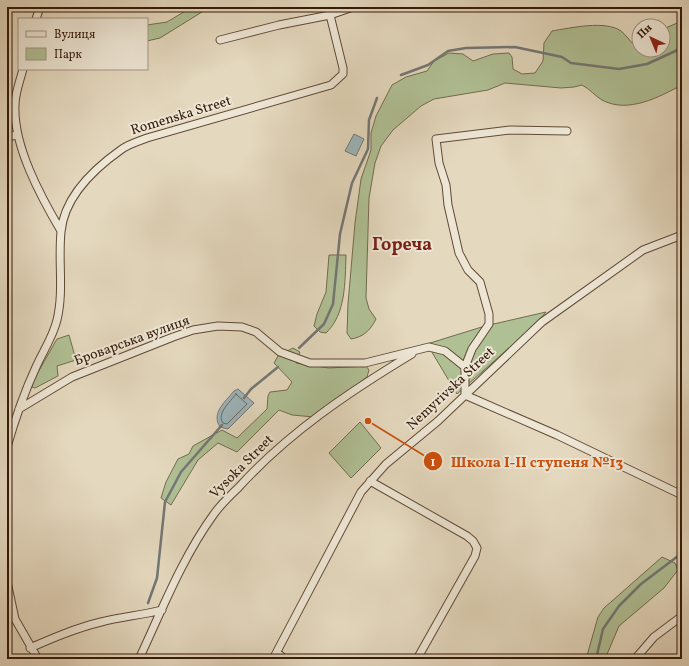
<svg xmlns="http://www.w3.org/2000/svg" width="689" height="666" viewBox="0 0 689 666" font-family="Vollkorn,serif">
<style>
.green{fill:#b0c095;stroke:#726c4f}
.water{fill:#9cb6bd;stroke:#737775}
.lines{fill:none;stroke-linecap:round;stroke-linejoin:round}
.shore{stroke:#686863;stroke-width:1}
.stream{stroke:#737775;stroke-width:2.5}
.minor-casing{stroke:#614936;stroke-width:9}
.minor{stroke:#ede6d5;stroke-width:7}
.labels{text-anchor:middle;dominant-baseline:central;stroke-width:4;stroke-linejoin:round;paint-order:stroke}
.street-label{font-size:14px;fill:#351909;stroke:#ede6d5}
.district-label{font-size:18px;font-weight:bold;fill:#7a1f14;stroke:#ede6d5}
.leader{fill:none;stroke:#cd4f0c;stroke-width:1.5}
.callout-dot{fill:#cd4f0c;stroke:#ede6d5;stroke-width:1.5}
.mark-label{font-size:12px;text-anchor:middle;font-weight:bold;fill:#fff}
.callout-label{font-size:15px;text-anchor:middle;font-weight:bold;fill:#cd4f0c;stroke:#ede6d5;stroke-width:4;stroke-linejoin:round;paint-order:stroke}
</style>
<rect width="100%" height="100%" fill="#e4d8be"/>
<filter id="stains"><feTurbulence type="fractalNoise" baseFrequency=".005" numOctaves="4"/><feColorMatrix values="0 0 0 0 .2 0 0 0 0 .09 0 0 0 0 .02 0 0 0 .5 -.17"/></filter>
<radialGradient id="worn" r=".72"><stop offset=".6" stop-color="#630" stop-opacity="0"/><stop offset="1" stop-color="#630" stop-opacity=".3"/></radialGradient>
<path class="green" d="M 192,7 L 210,7 L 160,38 L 147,41 L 147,25 L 167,22 Z
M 682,21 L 682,85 C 659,97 628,114 602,100 C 595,96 590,89 582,85 L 574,87 L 561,88 L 505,83 L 488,90 L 434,99 L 421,106 L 393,130 L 381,146 L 375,163 L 369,198 L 366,298 L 369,309 L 376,319 C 370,331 363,337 351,339 L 347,333 L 348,304 L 355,223 L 361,179 L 371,150 L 371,133 L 376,116 L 392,85 L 406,77 L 427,71 L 434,61 L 449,53 L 463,54 L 473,61 L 493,54 L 509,53 L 512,57 L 513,69 L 522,74 L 535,73 L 543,61 L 544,43 L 552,31 C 570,28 606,20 621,31 C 626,35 630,41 634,45 L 639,42 L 639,50 L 663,50 L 663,29 Z
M 329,255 L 346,255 C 345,282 346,314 326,333 L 320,332 L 314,326 L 317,314 L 326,292 Z
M 546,312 L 536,324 L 457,394 L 427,344 L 485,326 Z
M 69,335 L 76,360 L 57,366 L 58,376 L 35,388 L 32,387 L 33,381 L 57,339 Z
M 293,348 L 300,352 L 296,363 L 329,368 L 366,366 L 369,370 L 367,377 L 314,417 L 292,415 L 279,410 L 237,452 L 218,443 L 198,460 L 171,505 L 161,498 L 166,482 L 178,459 L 189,454 L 193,446 L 222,430 L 237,438 L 267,409 L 268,396 L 270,392 L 287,390 L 292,382 L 274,363 L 278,356 Z
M 360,422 L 381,448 L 351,478 L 329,453 Z
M 662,557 L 675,563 L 678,570 L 664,588 L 619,626 L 605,659 L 586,659 L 598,617 L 604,608 Z"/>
<path class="water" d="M 354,134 L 364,139 L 356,156 L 345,151 Z
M 238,389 L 254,403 L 228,429 L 220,427 C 211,413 225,402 234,391 Z"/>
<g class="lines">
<path class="shore" d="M 236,394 L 247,404 L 227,424 L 223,423 C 216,414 230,402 236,394 Z"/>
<path class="stream" d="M 401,75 L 428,65 L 448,51 L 466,48 L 515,47 L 562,57 L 571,63 L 619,69 L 647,64 L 682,48
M 299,348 L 324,324 L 333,304 L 340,234 L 352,183 L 368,149 L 369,120 L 377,98
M 244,398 L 251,389 L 278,367
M 148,603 L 157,578 L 165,502 L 181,472 L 222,425
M 596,659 L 603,629 L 619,606 L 641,584 L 682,553"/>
<defs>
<path id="minor" d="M 36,19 L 40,7
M 220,40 L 279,25 L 330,15 L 353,7
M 23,69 C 20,81 15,93 15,105 C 13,146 41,197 61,231
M 7,137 L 17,135
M 465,367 L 472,349 L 489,324 L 489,314 L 480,282 L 468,270 L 459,253 L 448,205 L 446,185 L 439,163 L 436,139 L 510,130 L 567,131
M 19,409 L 72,377 L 173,337 L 193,330 L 218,326 L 242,327 L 256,332 L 280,352 L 310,363 L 365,363 L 429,347 L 445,351 L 465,367 L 465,395 L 557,435 L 682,495
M 7,447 C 15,419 24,393 36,367 C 43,351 53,337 57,320 C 64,291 58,261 61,232 C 64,197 95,168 122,149 C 129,144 139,141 147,138 L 331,85 L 343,74 L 343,68 L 330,15
M 370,481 L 467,536 L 473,541 L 477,548 L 475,556 L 417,659
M 7,582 L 15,619 L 38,659
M 30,648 C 53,638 76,628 101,622 C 120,617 142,615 162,610
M 277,652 L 284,659
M 139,659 C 162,610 182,558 214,514 C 221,504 231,495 239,487 C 288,433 349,392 412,354
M 273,659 L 361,492 L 386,464 L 438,421 L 542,322 L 643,250 L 682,235
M 635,659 L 654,637 L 682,616"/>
</defs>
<use href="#minor" class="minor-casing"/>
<use href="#minor" class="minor"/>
</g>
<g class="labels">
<g class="street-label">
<text transform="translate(181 116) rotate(-17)">Romenska Street</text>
<text transform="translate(132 341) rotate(-20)">Броварська вулиця</text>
<text transform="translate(451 389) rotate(-43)">Nemyrivska Street</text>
<text transform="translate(242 467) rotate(-45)">Vysoka Street</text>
</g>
<g class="district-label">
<text x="402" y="245">Гореча</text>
</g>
</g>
<path class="leader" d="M368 421L433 461"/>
<g class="callout-dot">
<circle cx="368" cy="421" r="4"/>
<circle cx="433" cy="461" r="10"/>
</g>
<g class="mark-label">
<text x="433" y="466">1</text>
</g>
<g class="callout-label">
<text x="537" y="467">Школа I-II ступеня №13</text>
</g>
<rect width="689" height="666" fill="none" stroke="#e4d8be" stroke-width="24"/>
<rect x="8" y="8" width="673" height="650" fill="none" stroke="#351909" stroke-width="2"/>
<rect x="12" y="12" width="665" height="642" fill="none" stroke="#351909"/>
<rect x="18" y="18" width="130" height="52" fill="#ede6d5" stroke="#a39483"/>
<rect x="26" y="31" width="20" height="6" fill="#ede6d5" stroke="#a39483"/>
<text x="54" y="38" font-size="12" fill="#351909">Вулиця</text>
<rect x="26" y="48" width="20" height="12" fill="#b0c095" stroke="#a39483"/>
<text x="54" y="58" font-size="12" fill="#351909">Парк</text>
<g transform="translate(651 38) rotate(316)"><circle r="19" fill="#ede6d5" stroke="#a39483"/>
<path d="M0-3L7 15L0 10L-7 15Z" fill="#8f2418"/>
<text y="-6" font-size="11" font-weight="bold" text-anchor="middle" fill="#351909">Пн</text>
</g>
<rect width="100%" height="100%" filter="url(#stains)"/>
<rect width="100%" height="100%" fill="url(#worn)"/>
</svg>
